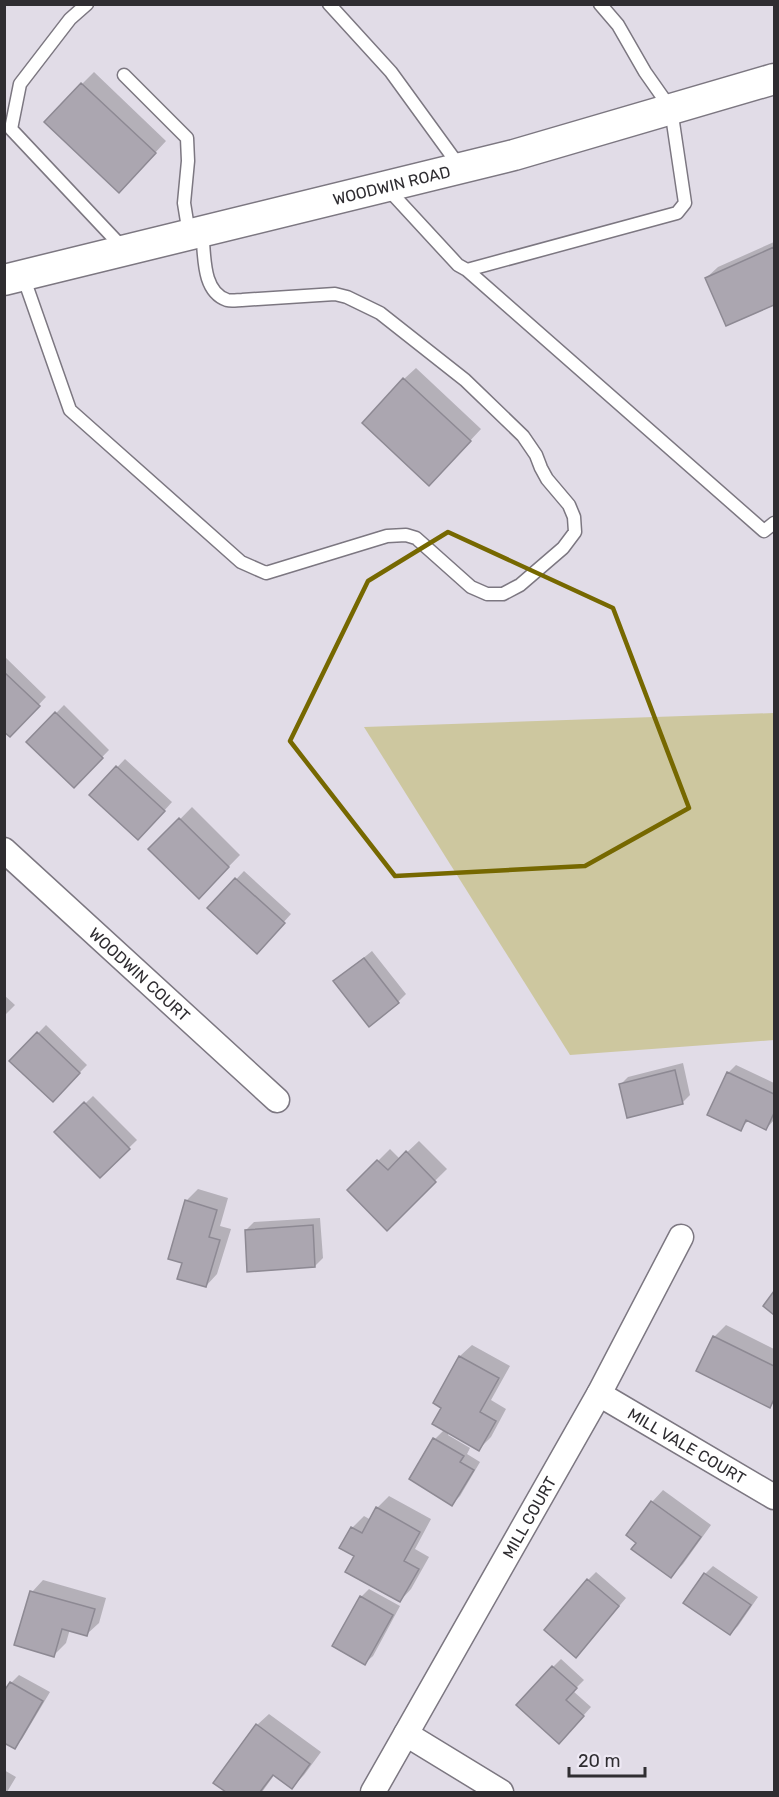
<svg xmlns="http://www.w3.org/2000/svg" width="779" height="1797" viewBox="0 0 779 1797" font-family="Rubik,sans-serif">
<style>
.green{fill:#cdc79f}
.shadow{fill:#0003}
.building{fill:#aba6b0;stroke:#8d8993;stroke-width:1.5}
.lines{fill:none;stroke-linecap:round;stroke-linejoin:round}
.service-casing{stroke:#7c7781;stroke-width:15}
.minor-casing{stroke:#7c7781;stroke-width:27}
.tertiary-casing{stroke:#7c7781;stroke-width:33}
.service{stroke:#fff;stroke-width:12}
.minor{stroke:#fff;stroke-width:24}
.tertiary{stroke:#fff;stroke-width:30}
.marked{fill:none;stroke:#766800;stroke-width:4.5;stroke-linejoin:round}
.labels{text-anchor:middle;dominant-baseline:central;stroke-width:5;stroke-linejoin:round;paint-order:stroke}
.street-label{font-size:16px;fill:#2f2d31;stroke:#eee9f4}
</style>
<rect width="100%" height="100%" fill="#e1dce7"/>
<path class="green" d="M 774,713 L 774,1040 L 570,1055 L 364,727 Z"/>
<path class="shadow" d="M 94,72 L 166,141 L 131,179 L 82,84 Z
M 774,242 L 774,303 L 726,324 L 706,278 L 718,267 Z
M 416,368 L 481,429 L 441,472 L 404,379 Z
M 4,656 L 46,697 L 10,735 L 4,730 Z
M 64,705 L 109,750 L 74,786 L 28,742 Z
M 125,759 L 172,802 L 146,831 L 91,795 Z
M 192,807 L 240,855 L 199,897 L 151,849 Z
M 244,871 L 291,914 L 264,944 L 209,908 Z
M 372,951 L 406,994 L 398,1002 L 335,981 Z
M 4,995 L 15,1005 L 4,1016 Z
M 46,1025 L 87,1065 L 53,1100 L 11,1061 Z
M 683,1063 L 690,1095 L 682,1103 L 620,1085 L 628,1077 Z
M 736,1065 L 774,1083 L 774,1120 L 766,1129 L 749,1120 L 740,1129 L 728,1073 Z
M 93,1096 L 137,1140 L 100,1176 L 56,1132 Z
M 419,1141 L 447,1169 L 387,1228 L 349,1190 L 390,1149 L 400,1159 Z
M 198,1189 L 228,1198 L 220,1226 L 231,1229 L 217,1274 L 206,1286 L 184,1262 L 186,1201 Z
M 320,1218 L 323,1258 L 315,1266 L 246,1230 L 254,1222 Z
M 726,1325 L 774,1349 L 774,1402 L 770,1406 L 698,1370 L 714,1337 Z
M 472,1345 L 510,1366 L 491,1400 L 506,1409 L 491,1437 L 479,1449 L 449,1432 L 448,1435 L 470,1448 L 467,1454 L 480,1462 L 460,1496 L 452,1504 L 435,1439 L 444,1430 L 443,1407 L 435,1402 L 460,1356 Z
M 663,1490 L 711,1525 L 683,1564 L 671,1576 L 638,1542 L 652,1502 Z
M 389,1496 L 431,1519 L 415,1549 L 429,1557 L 411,1589 L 400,1601 L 356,1555 L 352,1528 L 364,1516 L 371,1520 L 377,1508 Z
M 713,1566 L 758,1597 L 738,1626 L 730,1634 L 705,1574 Z
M 596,1572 L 626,1598 L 584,1648 L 588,1580 Z
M 43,1580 L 106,1598 L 99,1623 L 87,1634 L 70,1629 L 66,1643 L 54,1655 L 32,1592 Z
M 369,1589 L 400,1606 L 373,1656 L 365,1663 L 361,1597 Z
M 561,1659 L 584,1680 L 573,1691 L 591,1707 L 567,1734 L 553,1667 Z
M 19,1675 L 50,1692 L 22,1739 L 14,1747 L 4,1694 L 11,1683 Z
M 269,1714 L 321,1752 L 304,1775 L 292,1787 L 275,1774 L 262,1792 L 228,1792 L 215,1782 L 257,1725 Z
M 4,1770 L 16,1777 L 7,1792 L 4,1792 Z"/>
<path class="building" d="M 81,83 L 156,153 L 119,193 L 44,122 Z
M 774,247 L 774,305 L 726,326 L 705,278 Z
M 403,378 L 471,441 L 429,486 L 362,423 Z
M 4,672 L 40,706 L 10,737 L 4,732 Z
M 55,712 L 103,758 L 74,788 L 26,742 Z
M 116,766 L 165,811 L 138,840 L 89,795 Z
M 179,818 L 229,867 L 199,899 L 148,849 Z
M 235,878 L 285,923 L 257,954 L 207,908 Z
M 364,958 L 399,1003 L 369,1027 L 333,981 Z
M 37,1032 L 80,1073 L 53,1102 L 9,1061 Z
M 675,1070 L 683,1104 L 627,1118 L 619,1084 Z
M 727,1072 L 774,1094 L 774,1113 L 766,1130 L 746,1120 L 741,1131 L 707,1115 Z
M 84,1102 L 130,1149 L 100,1178 L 54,1132 Z
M 406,1151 L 436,1182 L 387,1231 L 347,1190 L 377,1160 L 388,1170 Z
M 185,1200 L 217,1210 L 209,1237 L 220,1240 L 206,1287 L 177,1279 L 182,1263 L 168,1259 Z
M 313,1225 L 315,1267 L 247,1272 L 245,1230 Z
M 774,1291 L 774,1315 L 763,1306 Z
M 713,1336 L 774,1366 L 774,1399 L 770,1408 L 696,1371 Z
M 459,1356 L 499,1378 L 480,1412 L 496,1421 L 479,1451 L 432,1424 L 441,1408 L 433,1403 Z
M 433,1438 L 464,1456 L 460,1462 L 474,1470 L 452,1506 L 409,1479 Z
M 651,1501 L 701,1537 L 671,1578 L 631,1549 L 636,1543 L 626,1535 Z
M 376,1507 L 420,1532 L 404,1561 L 419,1569 L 400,1602 L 345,1572 L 354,1556 L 339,1548 L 351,1527 L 362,1533 Z
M 704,1573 L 751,1605 L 730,1635 L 683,1603 Z
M 587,1579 L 619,1606 L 576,1658 L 544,1630 Z
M 30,1591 L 95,1609 L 87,1636 L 62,1629 L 54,1657 L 14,1645 Z
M 360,1596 L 393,1615 L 365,1665 L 332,1646 Z
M 552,1666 L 577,1688 L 566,1700 L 584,1716 L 559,1744 L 516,1705 Z
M 10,1682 L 43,1701 L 15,1749 L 4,1743 L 4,1691 Z
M 256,1724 L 310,1764 L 292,1789 L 273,1775 L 260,1792 L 226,1792 L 213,1783 Z"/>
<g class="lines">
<defs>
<path id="service" d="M 87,4 L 70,19 L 20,84 L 11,129 L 123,248
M 329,4 L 391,72 L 460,167
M 124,75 L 187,138 L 188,161 L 184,203 L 189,234
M 386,187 L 458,265 L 467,270 L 677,213 L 685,203 L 671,109 L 645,72 L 618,25 L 600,4
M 467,270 L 764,531 L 774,523
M 23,276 L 70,410 L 241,562 L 266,573 L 387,536 L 406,535 L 416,538 L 471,587 L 487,594 L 503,594 L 520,585 L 563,548 L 575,532 L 574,517 L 569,505 L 547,479 L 541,468 L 536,455 L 523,436 L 465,380 L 380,313 L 347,297 L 335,294 L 242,300 C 238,300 231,301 227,300 C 201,291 205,253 202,231"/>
<g id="minor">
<path id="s1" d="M 4,850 L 277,1100"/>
<path id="s2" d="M 599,1394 L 774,1497"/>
<path d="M 406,1734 L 501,1792"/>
<path id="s3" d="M 373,1792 L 599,1394 L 681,1237"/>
</g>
<g id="tertiary">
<path id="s4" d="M 4,280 L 514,155 L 774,79"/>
</g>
</defs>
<use href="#service" class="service-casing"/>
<use href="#minor" class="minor-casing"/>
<use href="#tertiary" class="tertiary-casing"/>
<use href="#service" class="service"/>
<use href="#minor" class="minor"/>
<use href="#tertiary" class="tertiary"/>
</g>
<path class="marked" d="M 448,532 L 613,608 L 689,808 L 585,866 L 395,876 L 290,741 L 368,581 Z"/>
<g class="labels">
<g class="street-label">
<text stroke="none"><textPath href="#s4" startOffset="399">WOODWIN ROAD</textPath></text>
<text stroke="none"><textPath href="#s1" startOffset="184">WOODWIN COURT</textPath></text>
<text stroke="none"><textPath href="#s2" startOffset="102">MILL VALE COURT</textPath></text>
<text stroke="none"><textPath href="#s3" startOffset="316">MILL COURT</textPath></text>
</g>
</g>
<rect width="779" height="1797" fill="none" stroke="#2f2d31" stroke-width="12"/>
<path d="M569 1767v9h76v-9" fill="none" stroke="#2f2d31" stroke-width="3"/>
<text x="578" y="1767" font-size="18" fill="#2f2d31" stroke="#eee9f4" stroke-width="4.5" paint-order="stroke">20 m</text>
</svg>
